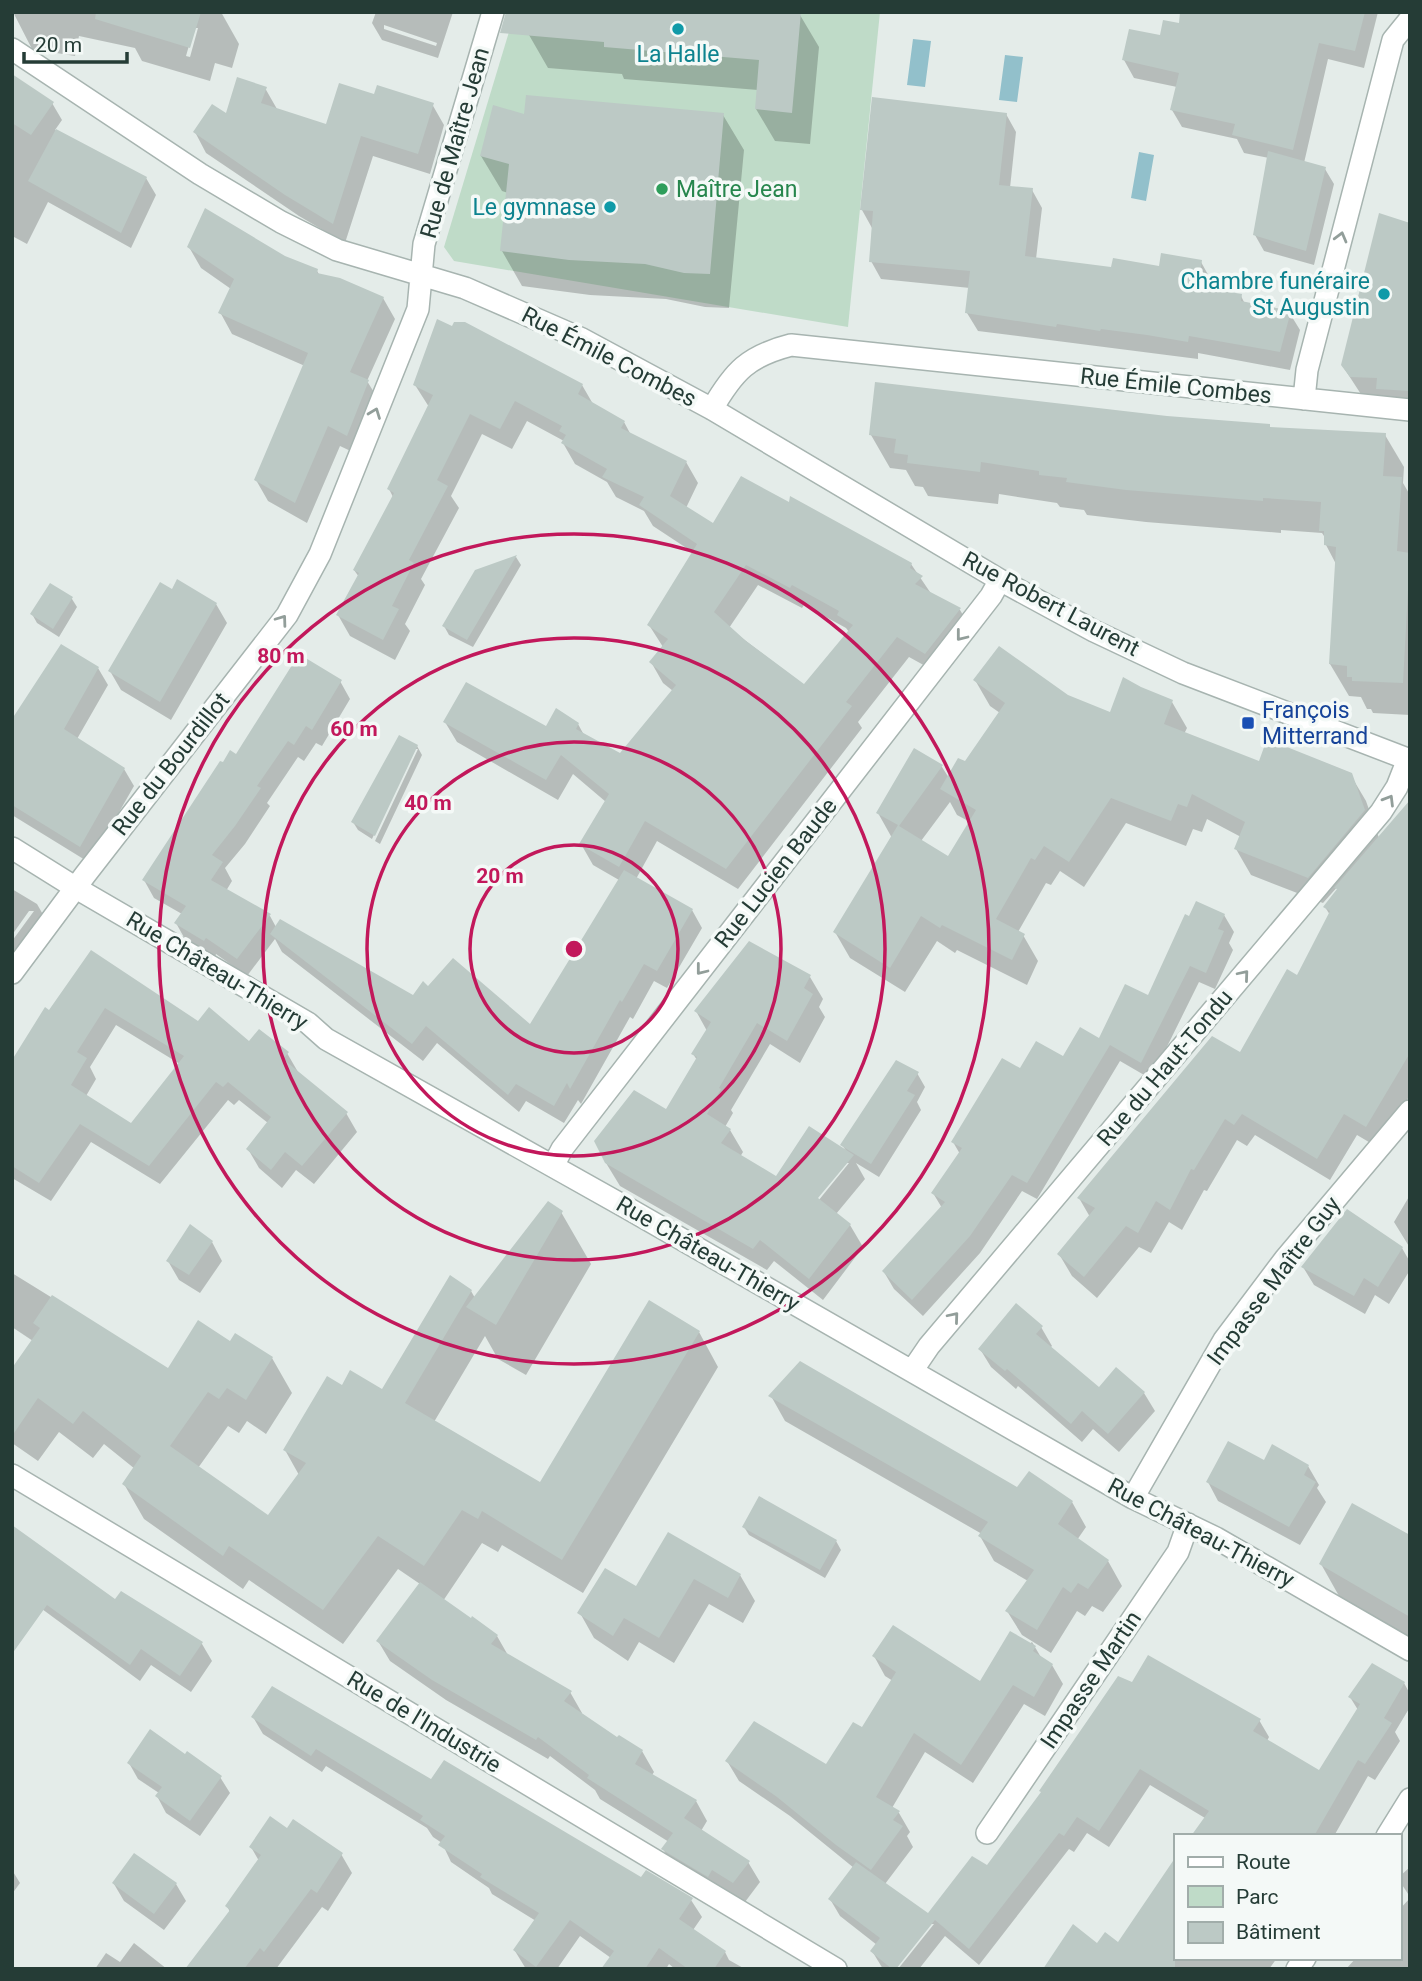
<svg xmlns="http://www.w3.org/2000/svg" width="1422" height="1981" viewBox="0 0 1422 1981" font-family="Roboto,sans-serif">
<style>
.green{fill:#bfdbc8}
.water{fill:#92c0cb}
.shadow{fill:#0003;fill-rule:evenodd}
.building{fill:#bcc9c5;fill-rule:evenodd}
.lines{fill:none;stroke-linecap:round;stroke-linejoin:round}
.minor-casing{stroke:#a7b4b0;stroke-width:24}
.minor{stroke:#fff;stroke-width:21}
.oneway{stroke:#929e9a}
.ring{fill:none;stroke:#c2185b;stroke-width:3.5}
.culture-dot{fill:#0f9aa8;stroke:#f4f9f7;stroke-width:2.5}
.leisure-dot{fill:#2e9e5b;stroke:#f4f9f7;stroke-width:2.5}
.transit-dot{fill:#1a4fb4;stroke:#f4f9f7;stroke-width:2.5}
.labels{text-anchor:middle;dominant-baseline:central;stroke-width:7;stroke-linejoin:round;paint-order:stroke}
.culture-label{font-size:23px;fill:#0d838f;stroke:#f4f9f7;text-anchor:end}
.street-label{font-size:23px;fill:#253c36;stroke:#f4f9f7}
.leisure-label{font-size:23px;fill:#27864d;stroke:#f4f9f7;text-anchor:start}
.transit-label{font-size:23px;fill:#164399;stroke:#f4f9f7;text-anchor:start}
.centre{fill:#c2185b;stroke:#f4f9f7;stroke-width:3.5}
.ring-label{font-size:21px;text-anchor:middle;font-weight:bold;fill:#c2185b;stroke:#f4f9f7;stroke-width:7;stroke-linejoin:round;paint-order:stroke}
</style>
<rect width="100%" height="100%" fill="#e4ece9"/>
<path class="green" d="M 515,12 L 880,12 L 848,327 L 454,261 L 444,247 Z"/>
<path class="water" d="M 913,39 L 931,41 L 925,87 L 907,85 Z
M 1005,55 L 1023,57 L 1017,102 L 999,100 Z
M 1139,152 L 1154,155 L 1146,201 L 1131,198 Z"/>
<path class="shadow" d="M 13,12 L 221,12 L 239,44 L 232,68 L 215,63 L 210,81 L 142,61 L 135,48 L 79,36 L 75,56 L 32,49 ZM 194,28 L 198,28 L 190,57 L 186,56 Z
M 376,12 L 453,12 L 438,58 L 382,40 L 372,23 ZM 384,25 L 437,43 L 436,46 L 384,29 Z
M 1280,12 L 1378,12 L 1364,68 L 1328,59 L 1304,163 L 1325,169 L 1334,184 L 1314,265 L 1264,251 L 1255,235 L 1269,158 L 1244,153 L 1237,139 L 1182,127 L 1172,110 L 1177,87 L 1134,78 L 1124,60 L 1161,37 L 1217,33 Z
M 800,15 L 819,47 L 810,144 L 775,141 L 756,109 L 758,90 L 624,79 L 622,74 L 548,68 L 529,35 Z
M 12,76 L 52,103 L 62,120 L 55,130 L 146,178 L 156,195 L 131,248 L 48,202 L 27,244 L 14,237 L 12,240 Z
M 265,88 L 277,109 L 327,127 L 375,96 L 432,104 L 444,125 L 430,174 L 373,156 L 345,243 L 299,216 L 206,153 L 195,132 L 227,115 Z
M 1006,114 L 1016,132 L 1010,188 L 1032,190 L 1042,208 L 1036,259 L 1113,269 L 1161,268 L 1201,262 L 1211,280 L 1210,290 L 1241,296 L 1245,304 L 1289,312 L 1300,330 L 1290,370 L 1198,353 L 1198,359 L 978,331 L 967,313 L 970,288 L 881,279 L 871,261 L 872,228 L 862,210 Z
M 723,115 L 744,150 L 729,308 L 705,307 L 666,299 L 590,295 L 522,286 L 502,251 L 508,193 L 502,191 L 481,156 L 526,116 Z
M 1410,225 L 1410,418 L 1368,405 L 1342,365 Z
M 189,247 L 284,257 L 317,271 L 320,276 L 383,298 L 395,319 L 367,381 L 380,402 L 359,455 L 340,446 L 307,523 L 268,501 L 256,480 L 305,366 L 232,334 L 220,312 L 231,289 L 201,268 Z
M 415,385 L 582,385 L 593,404 L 624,422 L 631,435 L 686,462 L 698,483 L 686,508 L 714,525 L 911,564 L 932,595 L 960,610 L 972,630 L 938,673 L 909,657 L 858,722 L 862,728 L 738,889 L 657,841 L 636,879 L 692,910 L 702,928 L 667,988 L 654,981 L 633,1019 L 630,1017 L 581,1104 L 578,1100 L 564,1123 L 526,1101 L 519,1112 L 437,1043 L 423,1061 L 282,952 L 275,939 L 247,976 L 216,954 L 215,957 L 186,941 L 176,923 L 182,914 L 154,898 L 144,880 L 237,757 L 340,681 L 350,699 L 322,746 L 316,743 L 304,761 L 298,757 L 267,803 L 270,806 L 245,844 L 225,868 L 232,881 L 226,891 L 270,916 L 276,927 L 414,998 L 429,988 L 530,1026 L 619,880 L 593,865 L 581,844 L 606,802 L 573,774 L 558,800 L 457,742 L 445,722 L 547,728 L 578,724 L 584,735 L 621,756 L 673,691 L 663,683 L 651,662 L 663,647 L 649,625 L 694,553 L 653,526 L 644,511 L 616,497 L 607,482 L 575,464 L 563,443 L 564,441 L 527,421 L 512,449 L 482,434 L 451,496 L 459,508 L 421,579 L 425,585 L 405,624 L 410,631 L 395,660 L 350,636 L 338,615 L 359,577 L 354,570 L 393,497 L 389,489 L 429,407 ZM 758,585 L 802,608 L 804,605 L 846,628 L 849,632 L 805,686 L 729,628 Z
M 1271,429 L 1385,435 L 1404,467 L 1403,483 L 1410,495 L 1410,715 L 1373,713 L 1371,709 L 1367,709 L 1361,697 L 1349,696 L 1330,664 L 1336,564 L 1326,545 L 1326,539 L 1322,533 L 1281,530 L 1281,533 L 1146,522 L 1087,515 L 1084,510 L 1060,507 L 1057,503 L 999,494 L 998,504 L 928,496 L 923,487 L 915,486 L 906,470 L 890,468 L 871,435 Z
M 516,557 L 521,565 L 473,647 L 449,635 L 444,626 L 477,571 Z
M 51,586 L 72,599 L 77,607 L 59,637 L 37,623 L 32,614 Z
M 173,591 L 216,604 L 227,623 L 171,720 L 121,690 L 110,671 Z
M 98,668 L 108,685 L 77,739 L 124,769 L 134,786 L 90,863 L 12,815 L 12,722 Z
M 975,680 L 1067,697 L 1111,714 L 1172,702 L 1187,728 L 1184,734 L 1260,763 L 1350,774 L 1366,801 L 1379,838 L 1410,803 L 1410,1095 L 1379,1148 L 1357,1135 L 1330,1180 L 1255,1135 L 1247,1146 L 1237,1140 L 1207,1191 L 1204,1190 L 1182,1230 L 1169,1222 L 1151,1253 L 1139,1247 L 1097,1298 L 1072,1276 L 1059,1254 L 1090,1217 L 1079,1198 L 1241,1055 L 1298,977 L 1330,915 L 1325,907 L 1342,886 L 1340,884 L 1323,903 L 1251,875 L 1236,849 L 1241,837 L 1207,819 L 1202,832 L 1193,829 L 1186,846 L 1126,823 L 1084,887 L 1060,871 L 1051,885 L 1046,883 L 1018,932 L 1023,935 L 1038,961 L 1027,985 L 957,950 L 955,953 L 937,941 L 905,992 L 850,958 L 835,932 L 892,838 L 878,813 L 915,751 L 942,767 L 949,778 L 965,764 L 1000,713 L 990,706 ZM 950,802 L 957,815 L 970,822 L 948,858 L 921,841 Z
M 400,737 L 417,746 L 422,755 L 380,844 L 375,841 L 418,749 L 414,749 L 372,839 L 358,830 L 353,822 Z
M 12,889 L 37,904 L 49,925 L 12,975 L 12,941 L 34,911 L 29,911 L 12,935 Z
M 1224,915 L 1234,932 L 1229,943 L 1233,950 L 1215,989 L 1199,982 L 1151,1079 L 1120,1061 L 1037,1199 L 1022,1191 L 980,1253 L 923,1316 L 894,1289 L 884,1272 L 942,1208 L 933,1193 L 960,1154 L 953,1142 L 1020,1071 L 1064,1059 L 1100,1041 L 1149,998 Z
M 92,953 L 199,1023 L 250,1044 L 287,1053 L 298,1072 L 346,1113 L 357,1132 L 314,1184 L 296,1170 L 282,1188 L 259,1168 L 248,1149 L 268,1123 L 239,1100 L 234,1105 L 228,1100 L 160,1184 L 91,1142 L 51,1201 L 12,1178 L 12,1064 ZM 116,1025 L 180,1064 L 131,1125 L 86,1096 L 96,1079 L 90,1067 Z
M 810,977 L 823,999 L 819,1007 L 825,1017 L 800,1063 L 770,1044 L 731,1110 L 733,1113 L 725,1127 L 730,1130 L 743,1152 L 740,1157 L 776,1179 L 847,1152 L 842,1145 L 917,1073 L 925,1087 L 917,1102 L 921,1110 L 879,1177 L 856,1163 L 865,1179 L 836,1214 L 850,1225 L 863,1247 L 823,1300 L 774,1261 L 767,1270 L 620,1186 L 606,1163 L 667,1112 L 697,1060 L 693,1054 L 707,1031 L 696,1011 ZM 845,1163 L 849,1163 L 814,1206 L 811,1204 Z
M 1410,1195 L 1410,1248 L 1394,1222 Z
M 561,1212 L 591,1264 L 526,1375 L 498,1359 L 485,1336 L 434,1422 L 541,1484 L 699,1332 L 718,1367 L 583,1593 L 502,1545 L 498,1552 L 482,1543 L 443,1601 L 497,1636 L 509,1657 L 570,1692 L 582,1713 L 581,1715 L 618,1740 L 642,1751 L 654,1772 L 652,1775 L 696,1801 L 707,1821 L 701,1831 L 748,1862 L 760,1882 L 745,1902 L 724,1889 L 720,1896 L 675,1869 L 663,1849 L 669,1842 L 600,1799 L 595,1790 L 550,1756 L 548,1759 L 446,1700 L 390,1661 L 378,1641 L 420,1584 L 398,1569 L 343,1644 L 249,1580 L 243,1589 L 144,1519 L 124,1484 L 135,1469 L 104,1444 L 93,1458 L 59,1432 L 38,1461 L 12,1443 L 12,1371 L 33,1341 L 12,1327 L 12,1273 L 169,1370 L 231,1343 L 272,1358 L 292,1393 L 266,1434 L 247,1421 L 239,1433 L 228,1426 L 198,1468 L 268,1518 L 299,1475 L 285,1450 L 342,1387 L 383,1391 L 471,1291 L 475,1298 Z
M 212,1242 L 222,1261 L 200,1293 L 179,1280 L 168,1261 Z
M 1402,1248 L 1410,1262 L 1410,1270 L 1389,1304 L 1375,1295 L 1365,1314 L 1314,1285 L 1303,1267 Z
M 1041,1327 L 1052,1346 L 1050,1348 L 1100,1390 L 1144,1393 L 1155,1411 L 1119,1452 L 1093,1429 L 1082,1442 L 1018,1386 L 1016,1389 L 991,1367 L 980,1349 Z
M 771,1396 L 1018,1489 L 1072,1502 L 1086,1527 L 1077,1540 L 1108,1561 L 1122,1586 L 1103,1612 L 1092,1606 L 1085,1616 L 1077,1611 L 1051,1653 L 1022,1635 L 1007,1611 L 1028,1581 L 994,1561 L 980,1536 L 982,1534 L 785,1421 Z
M 1265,1462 L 1308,1466 L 1319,1485 L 1317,1488 L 1326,1502 L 1300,1545 L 1218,1501 L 1208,1482 Z
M 744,1527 L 836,1541 L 841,1550 L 825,1578 L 749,1535 Z
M 668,1534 L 740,1575 L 755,1601 L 743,1623 L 709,1604 L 674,1663 L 639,1642 L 628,1661 L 594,1638 L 580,1613 L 637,1588 Z
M 1410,1537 L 1410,1647 L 1348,1612 L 1321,1564 Z
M 12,1587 L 116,1601 L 121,1594 L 202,1644 L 212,1661 L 191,1692 L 151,1665 L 140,1681 Z
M 1032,1642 L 1042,1659 L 1052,1665 L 1063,1684 L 1045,1716 L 1024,1704 L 973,1783 L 925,1752 L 892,1808 L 899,1813 L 910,1832 L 907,1836 L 913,1847 L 885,1884 L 928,1916 L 987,1868 L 1132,1685 L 1259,1720 L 1269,1737 L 1267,1741 L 1320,1773 L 1358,1710 L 1350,1697 L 1404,1683 L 1410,1694 L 1410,1707 L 1395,1732 L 1400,1741 L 1375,1780 L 1368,1776 L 1334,1836 L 1235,1836 L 1150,1785 L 1109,1847 L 1087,1833 L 1074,1852 L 1069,1849 L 979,1965 L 945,1936 L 919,1969 L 898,1969 L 934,1924 L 930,1924 L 894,1969 L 883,1969 L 872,1951 L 877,1945 L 840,1916 L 830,1899 L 854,1868 L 790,1816 L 739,1781 L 727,1761 L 827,1766 L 862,1730 L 893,1681 L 885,1676 L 874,1656 L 981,1683 Z
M 253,1717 L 431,1781 L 642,1880 L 691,1900 L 702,1917 L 693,1930 L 725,1952 L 729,1960 L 745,1969 L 675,1969 L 669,1964 L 666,1969 L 603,1969 L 611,1958 L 580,1936 L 557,1969 L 526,1969 L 515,1951 L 536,1921 L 492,1894 L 489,1888 L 451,1862 L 442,1843 L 433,1837 L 427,1828 L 326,1766 L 322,1772 L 263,1734 Z
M 129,1763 L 220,1777 L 230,1793 L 200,1836 L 166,1813 L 157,1796 L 159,1793 L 138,1779 Z
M 287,1830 L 341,1854 L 352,1873 L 328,1911 L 322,1907 L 276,1969 L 226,1969 L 230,1912 L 227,1906 L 259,1861 L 251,1847 Z
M 1410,1867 L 1410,1897 L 1399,1880 L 1399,1877 Z
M 12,1870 L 20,1883 L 12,1894 Z
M 1161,1882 L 1175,1892 L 1175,1958 L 1277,1958 L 1269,1969 L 1045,1969 L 1098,1946 L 1119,1945 Z
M 114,1884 L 176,1884 L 186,1901 L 164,1930 L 124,1901 Z
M 1410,1898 L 1410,1969 L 1346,1969 L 1356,1958 L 1399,1958 L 1399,1910 Z
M 134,1943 L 167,1969 L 95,1969 L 106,1953 L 120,1962 Z"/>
<path class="building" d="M 96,12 L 201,12 L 190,48 L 95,19 Z
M 506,12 L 801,12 L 792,113 L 755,109 L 759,60 L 604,47 L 604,42 L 500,33 Z
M 1180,12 L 1365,12 L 1355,51 L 1319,43 L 1293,150 L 1232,135 L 1235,124 L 1170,110 L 1179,73 L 1122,60 L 1129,29 L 1160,35 L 1163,20 L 1179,23 Z
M 12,74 L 54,102 L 31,135 L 12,123 Z
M 237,77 L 267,87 L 261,103 L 326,124 L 339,83 L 374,94 L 377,85 L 434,103 L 418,154 L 361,136 L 333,224 L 285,195 L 193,132 L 212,104 L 226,113 Z
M 526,95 L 724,113 L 710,274 L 684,273 L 645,264 L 569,260 L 500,251 L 509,164 L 480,156 L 493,105 L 524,114 Z
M 872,97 L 1007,113 L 999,185 L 1033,188 L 1025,256 L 1111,267 L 1113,258 L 1159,266 L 1161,253 L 1202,260 L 1198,287 L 1242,294 L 1241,301 L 1291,311 L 1280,352 L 1189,336 L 1188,342 L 1147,335 L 1101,329 L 1100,331 L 1057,324 L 1056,327 L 965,313 L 970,271 L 869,262 L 873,211 L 860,210 Z
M 56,129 L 147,177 L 121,233 L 28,181 Z
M 1268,151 L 1326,167 L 1306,251 L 1253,235 Z
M 205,208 L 285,256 L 318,269 L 317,273 L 340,278 L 384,297 L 350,372 L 369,380 L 347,436 L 328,426 L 295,503 L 254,480 L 308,353 L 218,313 L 234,279 L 187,247 Z
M 1379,213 L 1410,223 L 1410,391 L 1376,389 L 1377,378 L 1350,377 L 1341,365 Z
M 437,319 L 452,326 L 454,322 L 465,322 L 583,384 L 578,394 L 625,421 L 621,428 L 687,461 L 670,496 L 713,523 L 741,476 L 789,502 L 790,496 L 912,563 L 910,568 L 923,576 L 915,584 L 961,608 L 925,654 L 897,637 L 846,702 L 852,706 L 726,869 L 645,821 L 619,867 L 579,844 L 609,794 L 561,755 L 546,780 L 443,722 L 466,682 L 546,726 L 556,708 L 579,723 L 576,729 L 620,753 L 676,685 L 649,662 L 668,639 L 647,625 L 697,544 L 639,505 L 644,497 L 602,477 L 607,469 L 561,443 L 566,435 L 559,431 L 562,426 L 515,401 L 500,429 L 470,414 L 437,480 L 448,486 L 409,560 L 414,563 L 392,606 L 399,609 L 383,640 L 336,615 L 359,573 L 353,570 L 394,493 L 387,489 L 433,395 L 413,385 ZM 746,565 L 790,588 L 792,585 L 839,611 L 837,615 L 853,625 L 804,684 L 746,641 L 714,612 Z
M 875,382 L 1167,416 L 1270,424 L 1270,427 L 1386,433 L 1383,476 L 1402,477 L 1397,551 L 1410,553 L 1403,683 L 1352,681 L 1352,677 L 1347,677 L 1347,666 L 1329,664 L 1336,547 L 1324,545 L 1324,531 L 1319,531 L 1321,502 L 1263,498 L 1263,501 L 1126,490 L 1066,482 L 1067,478 L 1039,475 L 1039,471 L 981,462 L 980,472 L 907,463 L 908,455 L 894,453 L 896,439 L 869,435 Z
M 517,555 L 467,640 L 442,626 L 475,570 Z
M 177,579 L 217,603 L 160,702 L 108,671 L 160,582 L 172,589 Z
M 50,583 L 73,597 L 53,629 L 30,614 Z
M 61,644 L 99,667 L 64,729 L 125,768 L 80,847 L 12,805 L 12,719 Z
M 999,646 L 1068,695 L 1110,712 L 1123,677 L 1141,687 L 1173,700 L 1164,724 L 1259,761 L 1267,739 L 1352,773 L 1365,810 L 1308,878 L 1234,849 L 1245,822 L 1192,794 L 1187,807 L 1178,804 L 1171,821 L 1111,798 L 1069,862 L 1044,846 L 1035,860 L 1031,858 L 996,919 L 1025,934 L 1012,960 L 942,925 L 940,928 L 921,916 L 890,968 L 833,932 L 898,825 L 876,813 L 914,748 L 943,765 L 899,826 L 948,856 L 976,810 L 940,789 L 958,758 L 965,761 L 1005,703 L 973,680 Z
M 299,654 L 342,680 L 312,730 L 306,726 L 294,745 L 288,741 L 257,786 L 261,788 L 235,826 L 212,855 L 223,862 L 211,880 L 271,914 L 237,959 L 206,938 L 204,941 L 174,923 L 186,906 L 142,880 L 220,761 L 223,762 L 230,750 L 236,754 Z
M 399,735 L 418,745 L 375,836 L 351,822 Z
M 1410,800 L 1410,1053 L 1366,1127 L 1344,1114 L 1317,1159 L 1242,1114 L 1234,1125 L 1225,1119 L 1194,1170 L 1191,1169 L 1170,1210 L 1156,1201 L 1138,1233 L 1126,1226 L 1084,1277 L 1057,1254 L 1095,1208 L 1077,1198 L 1212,1036 L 1240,1052 L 1287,969 L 1297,975 L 1330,911 L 1323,907 L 1337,889 L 1334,888 Z
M 624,870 L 693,909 L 657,971 L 644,964 L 622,1002 L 620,1000 L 570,1089 L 567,1083 L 554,1106 L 516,1084 L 508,1095 L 426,1026 L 412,1044 L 270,934 L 280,919 L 413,995 L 423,981 L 428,986 L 453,958 L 530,1024 Z
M 1196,901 L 1225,914 L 1218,929 L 1224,931 L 1206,973 L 1190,966 L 1141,1063 L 1110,1045 L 1027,1183 L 1012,1175 L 970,1236 L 912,1300 L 882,1271 L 945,1202 L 931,1193 L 962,1148 L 951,1142 L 1002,1058 L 1020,1068 L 1036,1041 L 1063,1056 L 1080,1027 L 1099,1038 L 1125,984 L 1148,995 L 1185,914 L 1189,916 Z
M 749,941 L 811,975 L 804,988 L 813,994 L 787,1041 L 757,1023 L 719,1088 L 721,1089 L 707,1114 L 731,1129 L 721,1143 L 776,1176 L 809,1126 L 854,1155 L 818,1198 L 851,1224 L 809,1279 L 760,1240 L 753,1249 L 605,1163 L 594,1141 L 634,1090 L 666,1109 L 697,1057 L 691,1054 L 711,1022 L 694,1011 Z
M 91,950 L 198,1021 L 209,1007 L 249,1041 L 259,1029 L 289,1052 L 283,1059 L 348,1112 L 302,1166 L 285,1152 L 271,1170 L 246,1149 L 271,1117 L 228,1082 L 223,1087 L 216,1082 L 149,1166 L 80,1124 L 39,1183 L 12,1166 L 12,1060 L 45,1007 L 49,1010 ZM 105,1008 L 184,1056 L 131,1123 L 71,1085 L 87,1058 L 77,1052 Z
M 896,1060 L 919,1072 L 907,1091 L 915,1095 L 871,1164 L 840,1145 Z
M 548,1201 L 563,1211 L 496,1325 L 466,1307 Z
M 1347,1209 L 1403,1247 L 1378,1287 L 1364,1278 L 1354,1296 L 1301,1267 Z
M 190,1224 L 213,1241 L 189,1275 L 166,1261 Z
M 450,1275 L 472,1290 L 405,1403 L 540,1482 L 649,1300 L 700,1331 L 562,1560 L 482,1511 L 478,1519 L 462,1510 L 424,1566 L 378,1536 L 323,1610 L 229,1546 L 223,1556 L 122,1484 L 141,1456 L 83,1411 L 73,1424 L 38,1398 L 12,1436 L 12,1368 L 40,1328 L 33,1323 L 52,1295 L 168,1368 L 198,1320 L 230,1341 L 235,1333 L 273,1357 L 246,1400 L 227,1388 L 219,1399 L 208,1392 L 170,1446 L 268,1515 L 306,1463 L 283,1450 L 327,1376 L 342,1385 L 350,1370 L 382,1389 Z
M 1016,1303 L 1043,1326 L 1036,1334 L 1099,1387 L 1116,1367 L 1145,1392 L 1108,1434 L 1082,1411 L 1071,1424 L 1007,1369 L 1005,1371 L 978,1349 Z
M 800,1361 L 1017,1487 L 1029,1471 L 1073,1501 L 1058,1524 L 1109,1560 L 1088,1589 L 1078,1583 L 1071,1593 L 1063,1587 L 1037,1630 L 1005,1611 L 1034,1570 L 978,1536 L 988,1522 L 768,1396 Z
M 1228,1441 L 1264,1460 L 1272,1444 L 1309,1465 L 1304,1475 L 1316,1482 L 1289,1527 L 1206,1482 Z
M 759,1496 L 837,1540 L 820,1570 L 742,1527 Z
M 1352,1503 L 1410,1535 L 1410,1617 L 1319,1564 Z
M 12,1525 L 115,1599 L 121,1591 L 203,1642 L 180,1676 L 141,1649 L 130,1665 L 47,1605 L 12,1654 Z
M 668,1532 L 741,1574 L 728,1598 L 694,1579 L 659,1638 L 624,1618 L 613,1636 L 577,1613 L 605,1568 L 636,1586 Z
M 420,1582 L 471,1618 L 472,1616 L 498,1635 L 491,1644 L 572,1691 L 564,1701 L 617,1737 L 619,1735 L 643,1750 L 635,1764 L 697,1800 L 684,1818 L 750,1861 L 733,1883 L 712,1870 L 708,1877 L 661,1849 L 673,1833 L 587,1778 L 589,1775 L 538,1737 L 536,1740 L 432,1680 L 376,1641 Z
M 893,1625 L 980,1681 L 1010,1631 L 1036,1646 L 1033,1651 L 1053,1664 L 1034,1697 L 1013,1685 L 961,1765 L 914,1733 L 876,1797 L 900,1811 L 893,1820 L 903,1826 L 871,1870 L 836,1845 L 777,1797 L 725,1761 L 754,1721 L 826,1764 L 853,1722 L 862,1727 L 896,1672 L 872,1656 Z
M 1148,1655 L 1261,1719 L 1253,1731 L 1319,1770 L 1360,1704 L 1348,1697 L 1372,1663 L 1405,1682 L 1384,1718 L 1392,1723 L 1365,1764 L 1358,1760 L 1314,1836 L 1191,1836 L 1209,1811 L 1140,1769 L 1099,1831 L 1077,1817 L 1064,1836 L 1059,1833 L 969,1949 L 935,1920 L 896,1969 L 892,1969 L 870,1951 L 880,1938 L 828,1899 L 856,1862 L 928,1913 L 972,1856 L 987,1865 L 1041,1792 L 1039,1791 L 1118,1676 L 1132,1682 Z
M 272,1686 L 431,1779 L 444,1760 L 641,1877 L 646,1870 L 693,1898 L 679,1919 L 726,1951 L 714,1969 L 688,1969 L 659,1948 L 645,1969 L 601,1969 L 614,1951 L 570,1920 L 536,1967 L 513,1950 L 539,1913 L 480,1877 L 482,1874 L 438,1845 L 445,1836 L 420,1820 L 423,1816 L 316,1749 L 311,1756 L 251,1717 Z
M 150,1729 L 185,1754 L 187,1751 L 222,1776 L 190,1821 L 155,1796 L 162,1787 L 127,1763 Z
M 270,1816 L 287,1828 L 293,1819 L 343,1853 L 317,1893 L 311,1889 L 264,1952 L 260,1948 L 244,1969 L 185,1969 L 230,1910 L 225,1906 L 261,1855 L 249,1847 Z
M 134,1853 L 177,1883 L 154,1914 L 112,1883 Z
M 1175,1858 L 1175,1969 L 1043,1969 L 1073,1924 L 1097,1943 L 1105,1932 L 1118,1942 Z"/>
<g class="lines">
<defs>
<path id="minor" d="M 12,49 L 200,174 L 281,222 L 337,250 L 465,288 L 582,339 L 712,409 L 1000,580 L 1094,631 L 1183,673 L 1410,760
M 1304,399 L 1307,370 L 1393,40 L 1410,19
M 712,409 C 734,371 748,356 791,345 L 1410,410
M 12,848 L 76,888 L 308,1023 L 326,1039 L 629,1209 L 1133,1498 L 1216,1538 L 1410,1650
M 12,973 L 85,875 L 287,615 L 320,554 L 418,309 L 424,244 L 493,12
M 553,1166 L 562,1149 L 991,596 L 1000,580
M 912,1371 L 929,1346 L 1381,812 L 1397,787 L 1408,759
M 12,1475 L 836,1969
M 1133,1498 L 1224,1340 L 1285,1259 L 1410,1111
M 987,1833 L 1178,1552 L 1188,1524
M 1387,1836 L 1410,1799
M 1297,1969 L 1305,1958"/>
</defs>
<use href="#minor" class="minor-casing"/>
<use href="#minor" class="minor"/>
</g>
<defs><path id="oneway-chevron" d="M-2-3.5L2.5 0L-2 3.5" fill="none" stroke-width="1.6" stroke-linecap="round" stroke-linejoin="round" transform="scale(1.75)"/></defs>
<g class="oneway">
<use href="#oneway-chevron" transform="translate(1341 237) rotate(-75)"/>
<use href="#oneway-chevron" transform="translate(375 413) rotate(-69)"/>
<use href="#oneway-chevron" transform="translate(282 620) rotate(-54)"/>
<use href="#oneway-chevron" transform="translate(961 636) rotate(128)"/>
<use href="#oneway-chevron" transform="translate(1389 800) rotate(-59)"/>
<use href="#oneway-chevron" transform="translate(701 970) rotate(128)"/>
<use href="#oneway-chevron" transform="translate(1244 975) rotate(-50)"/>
<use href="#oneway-chevron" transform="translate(954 1317) rotate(-50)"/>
</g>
<g class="ring">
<circle cx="574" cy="949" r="104"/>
<circle cx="574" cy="949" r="207"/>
<circle cx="574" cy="949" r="311"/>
<circle cx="574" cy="949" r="415"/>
</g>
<g class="culture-dot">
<circle cx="678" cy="29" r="7"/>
<circle cx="610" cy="207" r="7"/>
<circle cx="1384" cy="294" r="7"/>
</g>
<circle class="leisure-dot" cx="662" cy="189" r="7"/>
<rect class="transit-dot" x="1241" y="716" width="14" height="14" rx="3.5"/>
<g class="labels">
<g class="culture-label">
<text x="678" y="54" text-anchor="middle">La Halle</text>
<text x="596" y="207">Le gymnase</text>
<text x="1370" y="281">Chambre funéraire<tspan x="1370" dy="26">St Augustin</tspan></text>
</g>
<g class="street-label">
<text transform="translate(455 143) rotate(-74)">Rue de Maître Jean</text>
<text transform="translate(609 357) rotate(27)">Rue Émile Combes</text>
<text transform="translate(1176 386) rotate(6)">Rue Émile Combes</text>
<text transform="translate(1051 604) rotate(28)">Rue Robert Laurent</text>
<text transform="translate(171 764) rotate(-52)">Rue du Bourdillot</text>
<text transform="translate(776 873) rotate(-52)">Rue Lucien Baude</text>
<text transform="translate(217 971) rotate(31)">Rue Château-Thierry</text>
<text transform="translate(1165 1068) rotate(-50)">Rue du Haut-Tondu</text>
<text transform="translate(708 1254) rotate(30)">Rue Château-Thierry</text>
<text transform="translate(1274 1281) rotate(-53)">Impasse Maître Guy</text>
<text transform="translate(1201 1533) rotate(28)">Rue Château-Thierry</text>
<text transform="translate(1091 1680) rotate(-56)">Impasse Martin</text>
<text transform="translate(424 1722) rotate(31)">Rue de l'Industrie</text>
</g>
<g class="leisure-label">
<text x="676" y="189">Maître Jean</text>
</g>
<g class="transit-label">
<text x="1262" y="710">François<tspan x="1262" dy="26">Mitterrand</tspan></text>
</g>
</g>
<circle cx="574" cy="949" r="10" class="centre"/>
<g class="ring-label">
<text x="281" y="663">80 m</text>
<text x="354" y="736">60 m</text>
<text x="428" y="810">40 m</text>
<text x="500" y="883">20 m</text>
</g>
<rect width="1422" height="1981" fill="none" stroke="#253c36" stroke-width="28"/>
<rect x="1174" y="1834" width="228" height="126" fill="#f4f9f7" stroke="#a1adaa" stroke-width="2"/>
<rect x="1188" y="1857" width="35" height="10" fill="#ffffff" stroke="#a1adaa" stroke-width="2"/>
<text x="1236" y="1869" font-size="21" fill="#253c36">Route</text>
<rect x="1188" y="1886" width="35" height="21" fill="#bfdbc8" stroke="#a1adaa" stroke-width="2"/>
<text x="1236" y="1904" font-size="21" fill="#253c36">Parc</text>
<rect x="1188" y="1922" width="35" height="21" fill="#bcc9c5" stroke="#a1adaa" stroke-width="2"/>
<text x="1236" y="1939" font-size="21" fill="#253c36">Bâtiment</text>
<path d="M24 52v10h103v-10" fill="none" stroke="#253c36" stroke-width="3.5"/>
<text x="35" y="52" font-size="21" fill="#253c36" stroke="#f4f9f7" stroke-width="5" paint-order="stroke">20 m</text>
</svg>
